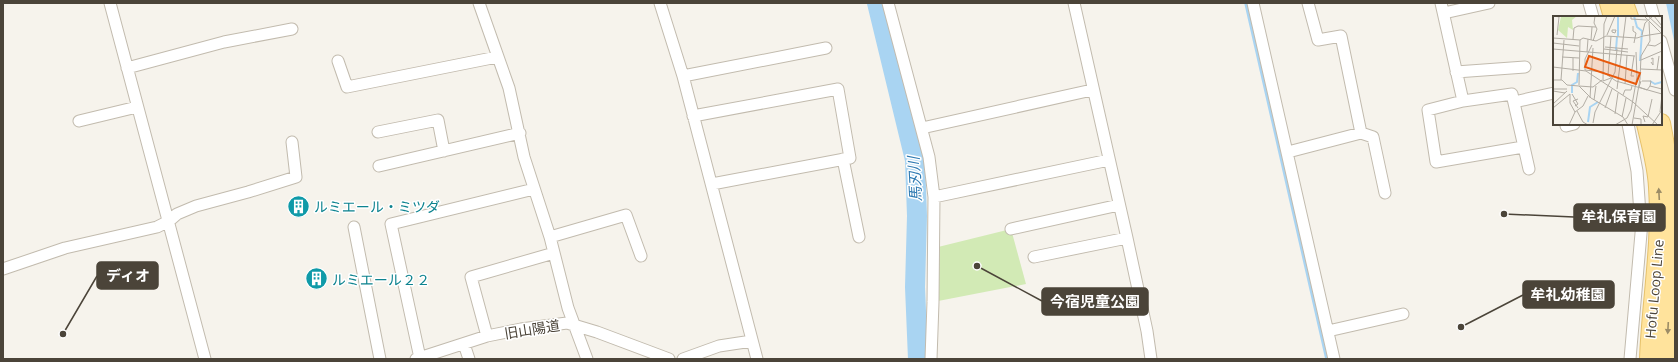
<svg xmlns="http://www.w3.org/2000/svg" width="1678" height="362" viewBox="0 0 1678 362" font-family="'Open Sans','Noto Sans JP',sans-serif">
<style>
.green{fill:#d2eab5}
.water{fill:#a9d4f2}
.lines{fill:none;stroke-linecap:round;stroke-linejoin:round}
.stream{stroke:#a9d4f2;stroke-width:3.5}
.river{stroke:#a9d4f2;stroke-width:20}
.street-casing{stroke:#c2bbae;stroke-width:13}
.primary-casing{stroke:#e6c16a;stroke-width:20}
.street{stroke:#fff;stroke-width:11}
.primary{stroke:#ffe39c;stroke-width:18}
.oneway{fill:#9c8c66}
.labels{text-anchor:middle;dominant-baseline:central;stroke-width:3;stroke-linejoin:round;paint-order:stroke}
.culture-label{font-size:14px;fill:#0d838f;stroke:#fff;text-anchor:start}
.street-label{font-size:14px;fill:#4b4439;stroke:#fff}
.water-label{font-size:15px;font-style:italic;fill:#2e7ab2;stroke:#fff}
.inset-river{fill:none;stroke:#a9d4f2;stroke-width:2}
.inset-road{fill:none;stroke:#b2ada4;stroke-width:1}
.view{fill:#e8590c;fill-opacity:0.15;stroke:#e8590c;stroke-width:2}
.inset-edge{fill:none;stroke:#4b4439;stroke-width:2}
.leader{fill:none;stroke:#4b4439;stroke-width:1.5}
.callout-dot{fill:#4b4439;stroke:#fff;stroke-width:1.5}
.callout{fill:#4b4439;stroke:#4b4439;stroke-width:1.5}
.callout-label{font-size:15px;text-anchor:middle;font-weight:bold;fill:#fff}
</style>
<rect width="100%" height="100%" fill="#f6f3ec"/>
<path class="green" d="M 1011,229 L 1026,284 L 933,302 L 934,248 Z"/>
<path class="water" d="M 1666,3 L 1675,3 L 1675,45 Z"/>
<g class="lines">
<path class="stream" d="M 1246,3 L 1327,359"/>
<path class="river" d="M 877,3 L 915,160 L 917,216 L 915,287 L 918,359"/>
<defs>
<path id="street" d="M 110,3 L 205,359
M 479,3 L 509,88 L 524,157 L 550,237 L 568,308 L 587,359
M 660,3 L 683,76 L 757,359
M 888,3 L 929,157 L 934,197 L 933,302 L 931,359
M 1074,3 L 1127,238 L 1147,331 L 1151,359
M 1253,3 L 1334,359
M 1308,3 L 1318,40 L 1341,36 L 1361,133
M 1441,3 L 1463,101
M 1589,3 L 1593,17
M 1650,3 L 1654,17
M 1444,13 L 1489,3
M 1661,41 L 1675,90
M 338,61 L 347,87 L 497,57
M 127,68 L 224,42 L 292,29
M 1456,72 L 1525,67
M 683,76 L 826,48
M 1514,102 L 1554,93
M 693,116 L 838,89 L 850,158 L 712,184
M 79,121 L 137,107
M 1566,124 L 1566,126 L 1574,124
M 1628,124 L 1637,171 L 1640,214 L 1642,222 L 1630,359
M 922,128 L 1092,90
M 378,132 L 438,120 L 444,151
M 1523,147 L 1436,162 L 1428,110 L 1463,101 L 1512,94 L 1529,169
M 1288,152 L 1361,133 L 1373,137 L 1385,193
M 843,159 L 859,237
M 379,166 L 520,133
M 934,197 L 1109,160
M 354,227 L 380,359
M 1011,229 L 1119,205
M 550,237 L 626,215 L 641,256
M 1034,257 L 1127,238
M 3,269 L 65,248 L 157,227 L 169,221 L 177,214 L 196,206 L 248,192 L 296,177 L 292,142
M 1328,331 L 1403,314
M 487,336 L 471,277 L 554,253
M 464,344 L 469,359
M 420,358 L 391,224 L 534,189
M 416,359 L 487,336 L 521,329 L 567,323 L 597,332 L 669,359
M 683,359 L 719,346 L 752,341"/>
<path id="primary" d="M 1609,3 L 1613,17
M 1624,3 L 1629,17
M 1661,123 C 1678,203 1668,278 1666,359
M 1646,124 C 1651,145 1657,166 1658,187 C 1662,245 1651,302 1649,359"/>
</defs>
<use href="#street" class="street-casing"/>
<use href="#primary" class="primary-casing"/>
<use href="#street" class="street"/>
<use href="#primary" class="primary"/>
</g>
<defs><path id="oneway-solid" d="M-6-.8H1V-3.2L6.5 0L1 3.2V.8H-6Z"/></defs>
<g class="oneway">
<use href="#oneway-solid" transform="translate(1659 194) rotate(-93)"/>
<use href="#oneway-solid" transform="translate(1668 328) rotate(93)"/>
</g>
<defs>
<symbol id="building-disc" viewBox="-11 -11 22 22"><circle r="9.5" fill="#0f9aa8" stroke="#fff"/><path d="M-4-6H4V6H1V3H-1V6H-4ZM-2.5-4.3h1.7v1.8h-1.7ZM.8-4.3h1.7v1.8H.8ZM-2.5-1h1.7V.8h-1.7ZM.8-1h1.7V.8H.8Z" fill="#fff"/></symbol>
</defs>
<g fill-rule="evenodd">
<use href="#building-disc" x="286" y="194" width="25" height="25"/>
<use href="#building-disc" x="304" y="266" width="25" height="25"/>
</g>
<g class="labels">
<g class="culture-label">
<text x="314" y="206">ルミエール・ミツダ</text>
<text x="332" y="279">ルミエール２２</text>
</g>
<g class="street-label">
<text transform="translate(1654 289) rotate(-85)">Hofu Loop Line</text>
<text transform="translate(532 329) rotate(-9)">旧山陽道</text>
</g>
<g class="water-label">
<text transform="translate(914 179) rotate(-93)">馬刃川</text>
</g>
</g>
<g transform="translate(1553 16)">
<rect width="109" height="109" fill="#f6f3ec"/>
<path d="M 4,0 L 24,0 L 19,4 L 20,14 L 15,11 L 14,22 L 5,14 L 8,1 Z" fill="#d2eab5"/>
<path class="inset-river" d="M 81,0 L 84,11 L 89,15 L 87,45M 65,20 L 65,0M 63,34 L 64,21M 97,65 L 102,68 L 109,66M 19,77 L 19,69 L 24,66 L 25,57M 35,106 L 37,91 L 45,86"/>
<path class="inset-road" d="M 2,0 L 6,1 L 4,19M 54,0 L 51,8 L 50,65 L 58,62M 78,0 L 78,3 L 94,4M 91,0 L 108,17M 95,0 L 109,13M 101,0 L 109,10M 80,10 L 80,15 L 83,17 L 81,27M 59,14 L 63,14 L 62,17 L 59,16 ZM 54,19 L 62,0M 89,19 L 92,7 L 100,0M 90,20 L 109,17M 0,22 L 27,24 L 30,22 L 43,25 L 53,20 L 84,22 L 90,20M 20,23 L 21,12 L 25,10 L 43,11M 38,24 L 39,11M 40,25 L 44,13 L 41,7 L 42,0M 0,27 L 26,30M 39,29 L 32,43 L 32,54 L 50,56 L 63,65 L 109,78M 95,29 L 102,30 L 109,26M 52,31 L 75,33M 0,33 L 82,40M 51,33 L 75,36M 34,36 L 35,23M 9,41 L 26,42M 88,44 L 109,35M 98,46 L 100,49 L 100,42 L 98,43M 0,51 L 33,55 L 80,86M 88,53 L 109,54M 104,54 L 106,40M 20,55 L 20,42M 55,59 L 58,20M 81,60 L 78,60 L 81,40M 0,64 L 9,64 L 14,69M 8,64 L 11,24M 88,65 L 86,71 L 94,74 L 97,70 L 109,73M 89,65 L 98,65 L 97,70M 72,68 L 74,39M 14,69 L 26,70 L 38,82 L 70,101 L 75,109M 26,69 L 27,24M 26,70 L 40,71 L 49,64M 0,73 L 14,73M 64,73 L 73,0M 0,75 L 12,77M 17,78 L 17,87 L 22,96M 19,78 L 25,88 L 22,90M 70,79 L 72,74 L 78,74 L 79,70M 37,82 L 40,32M 25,83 L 20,85 L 25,92M 41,84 L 43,70M 80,86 L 105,109M 0,88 L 14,75M 0,92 L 17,78M 52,92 L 59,73M 24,95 L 30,106 L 35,109M 107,96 L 109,79M 62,98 L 65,77M 69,101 L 73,82M 81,102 L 88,103 L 88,109M 92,106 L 90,100 L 95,101 L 99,83M 40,107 L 42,96 L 62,56 L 64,33M 16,109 L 22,96 L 30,90 L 35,80M 62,109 L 74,102 L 78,94 L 84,61 L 83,36M 79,109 L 87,63 L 88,40 L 97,25 L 96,6M 99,109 L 109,94"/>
<path class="view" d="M 36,40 L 87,57 L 83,68 L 32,51 Z"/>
<rect width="109" height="109" class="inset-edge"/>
</g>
<path class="leader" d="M1504 214L1574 217M63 334L97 276M1461 327L1523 295M977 266L1042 301"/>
<g class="callout-dot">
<circle cx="1504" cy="214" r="4"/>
<circle cx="63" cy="334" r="4"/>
<circle cx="1461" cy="327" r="4"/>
<circle cx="977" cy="266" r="4"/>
</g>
<g class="callout">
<rect x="1574" y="204" width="91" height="27" rx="4"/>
<rect x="97" y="262" width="61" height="27" rx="4"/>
<rect x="1523" y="281" width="91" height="27" rx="4"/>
<rect x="1042" y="288" width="106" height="27" rx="4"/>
</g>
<g class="callout-label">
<text x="1619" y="222">牟礼保育園</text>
<text x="128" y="281">ディオ</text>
<text x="1568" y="300">牟礼幼稚園</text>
<text x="1095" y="307">今宿児童公園</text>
</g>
<rect width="1678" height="362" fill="none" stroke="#4b4439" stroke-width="8"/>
</svg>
